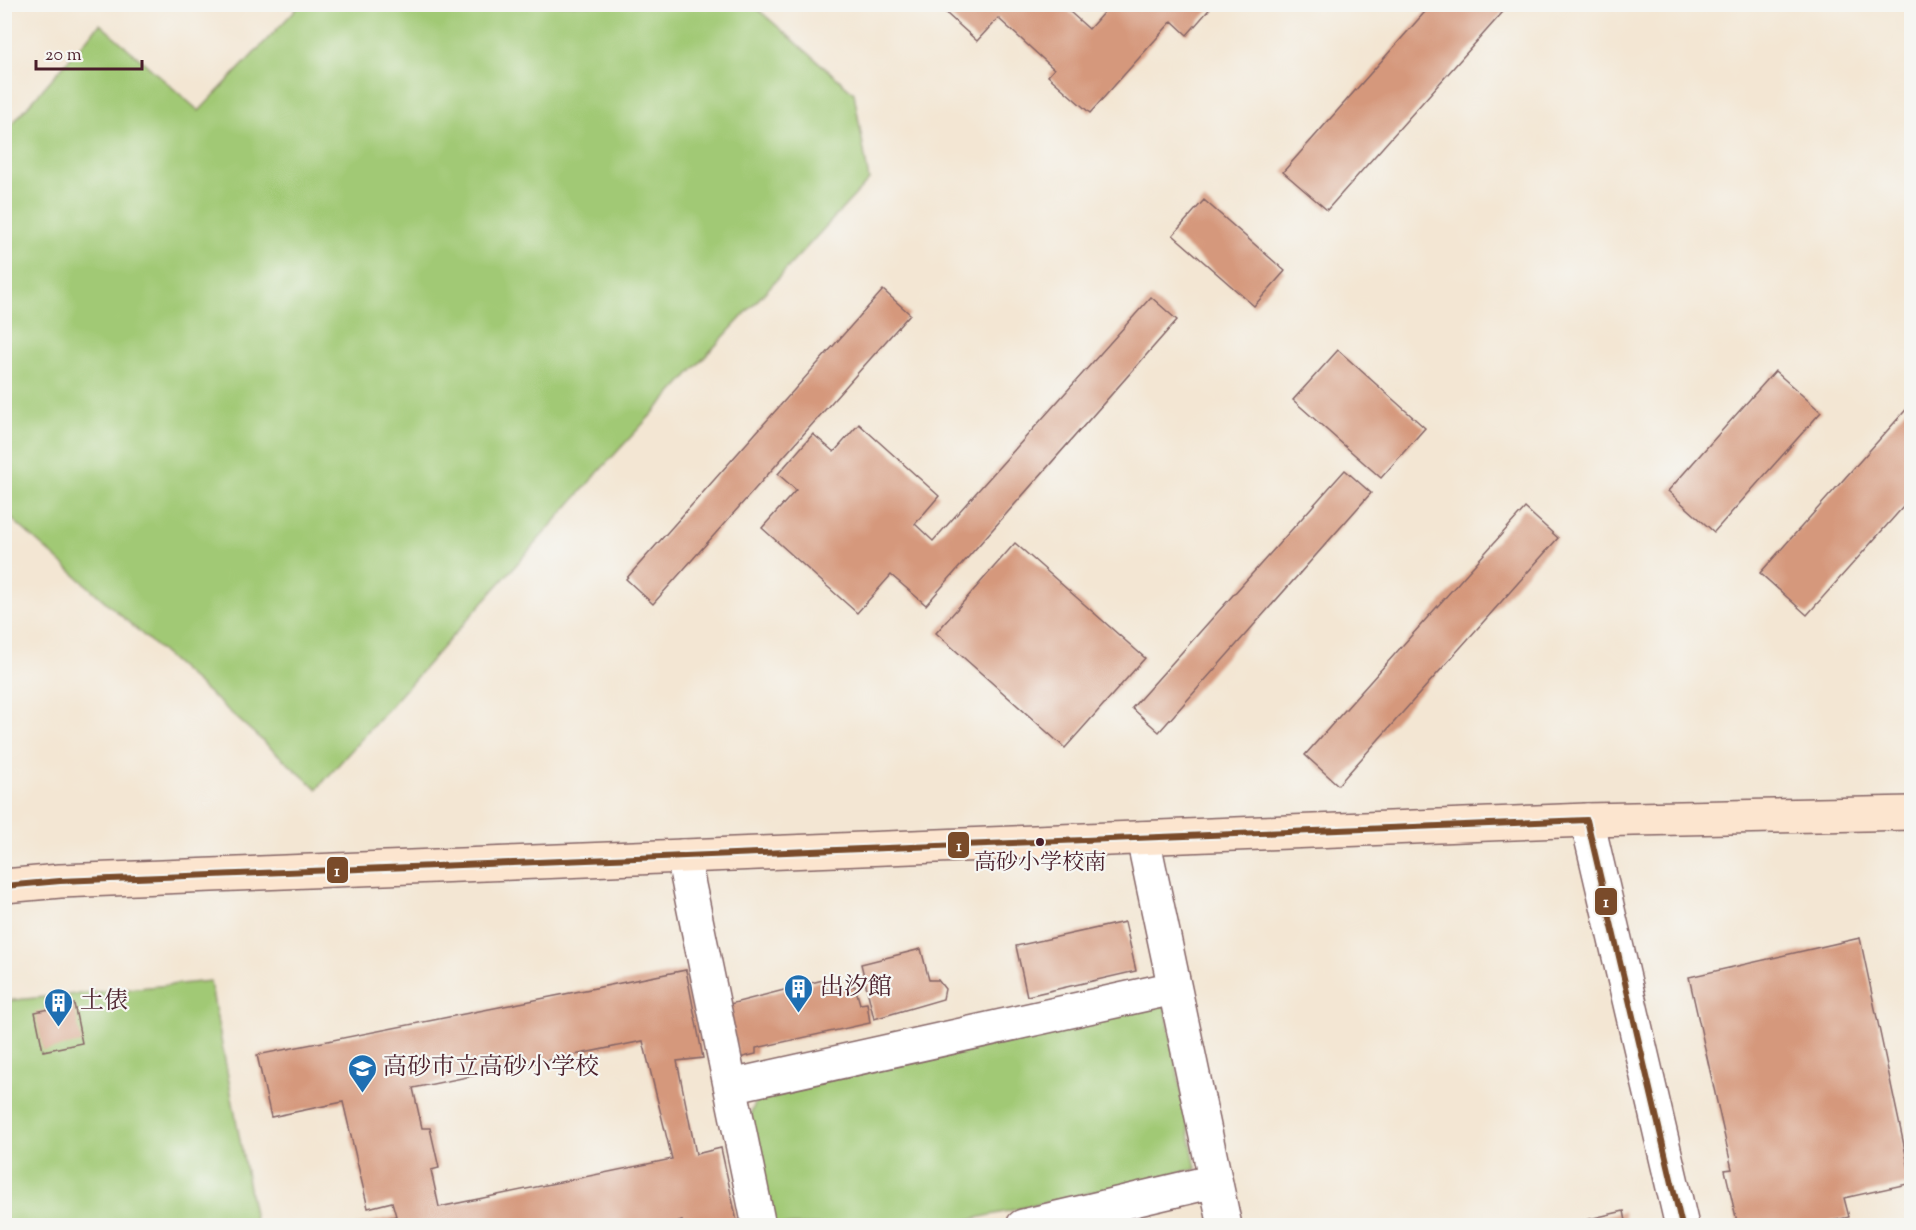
<svg xmlns="http://www.w3.org/2000/svg" width="1916" height="1230" viewBox="0 0 1916 1230" font-family="'Sorts Mill Goudy','Noto Serif JP',serif">
<style>
.green{fill:#a1c974;stroke:#767450;stroke-width:1.5}
.building{fill:#d5987b;fill-rule:evenodd}
.lines{fill:none;stroke-linecap:round;stroke-linejoin:round}
.street-casing{stroke:#856566;stroke-width:36}
.secondary-casing{stroke:#856566;stroke-width:36}
.street{stroke:#fff;stroke-width:33}
.secondary{stroke:#fce5cf;stroke-width:33}
.bus-1-casing{stroke:#f6f6f2;stroke-width:10}
.bus-1{stroke:#7a4b2a;stroke-width:6}
.bus-dot{fill:#4a1f2b;stroke:#f6f6f2;stroke-width:2}
.labels{text-anchor:middle;dominant-baseline:central;stroke-width:4.5;stroke-linejoin:round;paint-order:stroke}
.bus-label{font-size:22px;fill:#4a1f2b;stroke:#f6f6f2}
.poi-label{font-size:24px;fill:#4a1f2b;stroke:#f6f6f2;text-anchor:start}
.line-badge{stroke:#f6f6f2;stroke-width:2}
.badge-label{font-size:16px;text-anchor:middle;font-weight:bold;fill:#fff}
</style>
<rect width="100%" height="100%" fill="#f6f6f2"/>
<filter id="ink" filterUnits="userSpaceOnUse"><feTurbulence type="fractalNoise" baseFrequency=".0167" numOctaves="2"/><feDisplacementMap in="SourceGraphic" scale="12" xChannelSelector="R" yChannelSelector="G"/><feConvolveMatrix kernelMatrix="1 2 1 2 8 2 1 2 1" color-interpolation-filters="sRGB"/></filter>
<filter id="wash" filterUnits="userSpaceOnUse"><feTurbulence type="fractalNoise" baseFrequency=".008" numOctaves="4" result="noise"/><feDisplacementMap in="SourceGraphic" scale="24" xChannelSelector="R" yChannelSelector="G"/><feGaussianBlur stdDeviation="1.35" result="paint"/><feColorMatrix in="noise" values="0 0 0 0 0 0 0 0 0 0 0 0 0 0 0 0 0 1.4 0 .05"/><feComposite in="paint" operator="in"/></filter>
<g filter="url(#wash)">
<rect width="100%" height="100%" fill="#f3e6d3"/>
<path class="green" d="M 300,5 L 753,5 L 854,93 L 869,180 L 602,468 L 317,789 L 4,512 L 5,132 L 100,24 L 199,111 Z
M 210,981 L 256,1225 L 5,1226 L 5,1001 Z
M 1165,1005 L 1196,1169 L 946,1225 L 770,1225 L 749,1118 L 759,1094 Z"/>
<g id="blocks">
<path class="building" d="M 936,4 L 1061,4 L 1089,29 L 1111,4 L 1214,4 L 1187,35 L 1172,21 L 1090,113 L 1048,76 L 1054,69 L 998,18 L 977,41 Z
M 1432,4 L 1510,4 L 1327,210 L 1283,172 Z
M 1204,200 L 1285,271 L 1254,306 L 1173,235 Z
M 883,290 L 910,314 L 653,604 L 626,579 Z
M 1151,297 L 1177,320 L 926,605 L 891,575 L 857,613 L 762,528 L 796,490 L 778,474 L 813,434 L 834,452 L 859,424 L 939,496 L 915,524 L 933,541 Z
M 1338,350 L 1425,428 L 1381,478 L 1293,400 Z
M 1775,371 L 1821,412 L 1714,532 L 1668,491 Z
M 1912,403 L 1912,497 L 1807,615 L 1760,573 Z
M 1345,470 L 1371,493 L 1159,732 L 1132,708 Z
M 1525,508 L 1558,538 L 1338,785 L 1305,755 Z
M 1015,543 L 1145,658 L 1065,748 L 936,633 Z
M 1125,922 L 1136,971 L 1027,996 L 1016,946 Z
M 1860,938 L 1912,1183 L 1844,1198 L 1849,1217 L 1812,1226 L 1738,1226 L 1725,1170 L 1732,1169 L 1689,977 Z
M 921,949 L 929,980 L 938,980 L 945,989 L 943,999 L 874,1019 L 861,964 Z
M 686,970 L 703,1058 L 677,1061 L 696,1154 L 721,1148 L 738,1226 L 683,1226 L 682,1221 L 662,1226 L 355,1226 L 396,1216 L 392,1202 L 368,1208 L 343,1102 L 271,1117 L 257,1055 ZM 643,1041 L 672,1159 L 439,1207 L 431,1170 L 439,1168 L 430,1128 L 422,1128 L 413,1088 Z
M 823,980 L 826,990 L 855,986 L 860,1004 L 867,1003 L 870,1023 L 756,1048 L 756,1054 L 739,1058 L 726,1005 Z
M 74,1004 L 82,1043 L 43,1051 L 35,1012 Z
M 1624,1211 L 1627,1226 L 1563,1226 L 1563,1225 Z"/>
</g>
</g>
<g filter="url(#ink)">
<use href="#blocks" fill-opacity="0" stroke="#856566" stroke-width="1.5"/>
<g class="lines">
<defs>
<path id="street" d="M 1587,820 L 1682,1226
M 1143,838 L 1225,1226
M 683,856 L 759,1226
M 731,1086 L 1174,988
M 1023,1226 L 1215,1181"/>
<path id="secondary" d="M 4,886 L 60,881 L 1587,820 L 1912,813"/>
</defs>
<use href="#street" class="street-casing"/>
<use href="#secondary" class="secondary-casing"/>
<use href="#street" class="street"/>
<use href="#secondary" class="secondary"/>
<defs>
<path id="bus-1" d="M 4,886 L 60,881 L 1587,820 L 1682,1226"/>
</defs>
<use href="#bus-1" class="bus-1-casing"/>
<use href="#bus-1" class="bus-1"/>
</g>
</g>
<defs>
<symbol id="building-pin" viewBox="-11 -11 22 30"><path d="M0 17L-7.5 6A9.5 9.5 0 1 1 7.5 6Z" fill="#1f6fb2" stroke="#f6f6f2"/><path d="M-4-6H4V6H1V3H-1V6H-4ZM-2.5-4.3h1.7v1.8h-1.7ZM.8-4.3h1.7v1.8H.8ZM-2.5-1h1.7V.8h-1.7ZM.8-1h1.7V.8H.8Z" fill="#fff"/></symbol>
<symbol id="school-pin" viewBox="-11 -11 22 30"><path d="M0 17L-7.5 6A9.5 9.5 0 1 1 7.5 6Z" fill="#1f6fb2" stroke="#f6f6f2"/><path d="M0-5L7-2L0 1L-7-2ZM-4 1L0 2.5L4 1V4Q0 6-4 4Z" fill="#fff"/></symbol>
</defs>
<g fill-rule="evenodd">
<use href="#building-pin" x="782" y="972" width="33" height="45"/>
<use href="#building-pin" x="42" y="986" width="33" height="45"/>
<use href="#school-pin" x="346" y="1052" width="33" height="45"/>
</g>
<circle class="bus-dot" cx="1040" cy="842" r="5"/>
<g class="labels">
<g class="bus-label">
<text x="1040" y="864">高砂小学校南</text>
</g>
<g class="poi-label">
<text x="820" y="988">出汐館</text>
<text x="80" y="1002">土俵</text>
<text x="383" y="1068">高砂市立高砂小学校</text>
</g>
</g>
<g class="line-badge">
<rect x="947" y="831" width="23" height="28" rx="6" fill="#7a4b2a"/>
<rect x="326" y="856" width="23" height="28" rx="6" fill="#7a4b2a"/>
<rect x="1594" y="887" width="24" height="29" rx="6" fill="#7a4b2a"/>
</g>
<g class="badge-label">
<text x="959" y="851">1</text>
<text x="337" y="876">1</text>
<text x="1606" y="907">1</text>
</g>
<rect width="1916" height="1230" fill="none" stroke="#f6f6f2" stroke-width="24"/>
<path d="M36 60v9h106v-9" fill="none" stroke="#4a1f2b" stroke-width="3"/>
<text x="45" y="60" font-size="18" fill="#4a1f2b" stroke="#f6f6f2" stroke-width="4.5" paint-order="stroke">20 m</text>
</svg>
